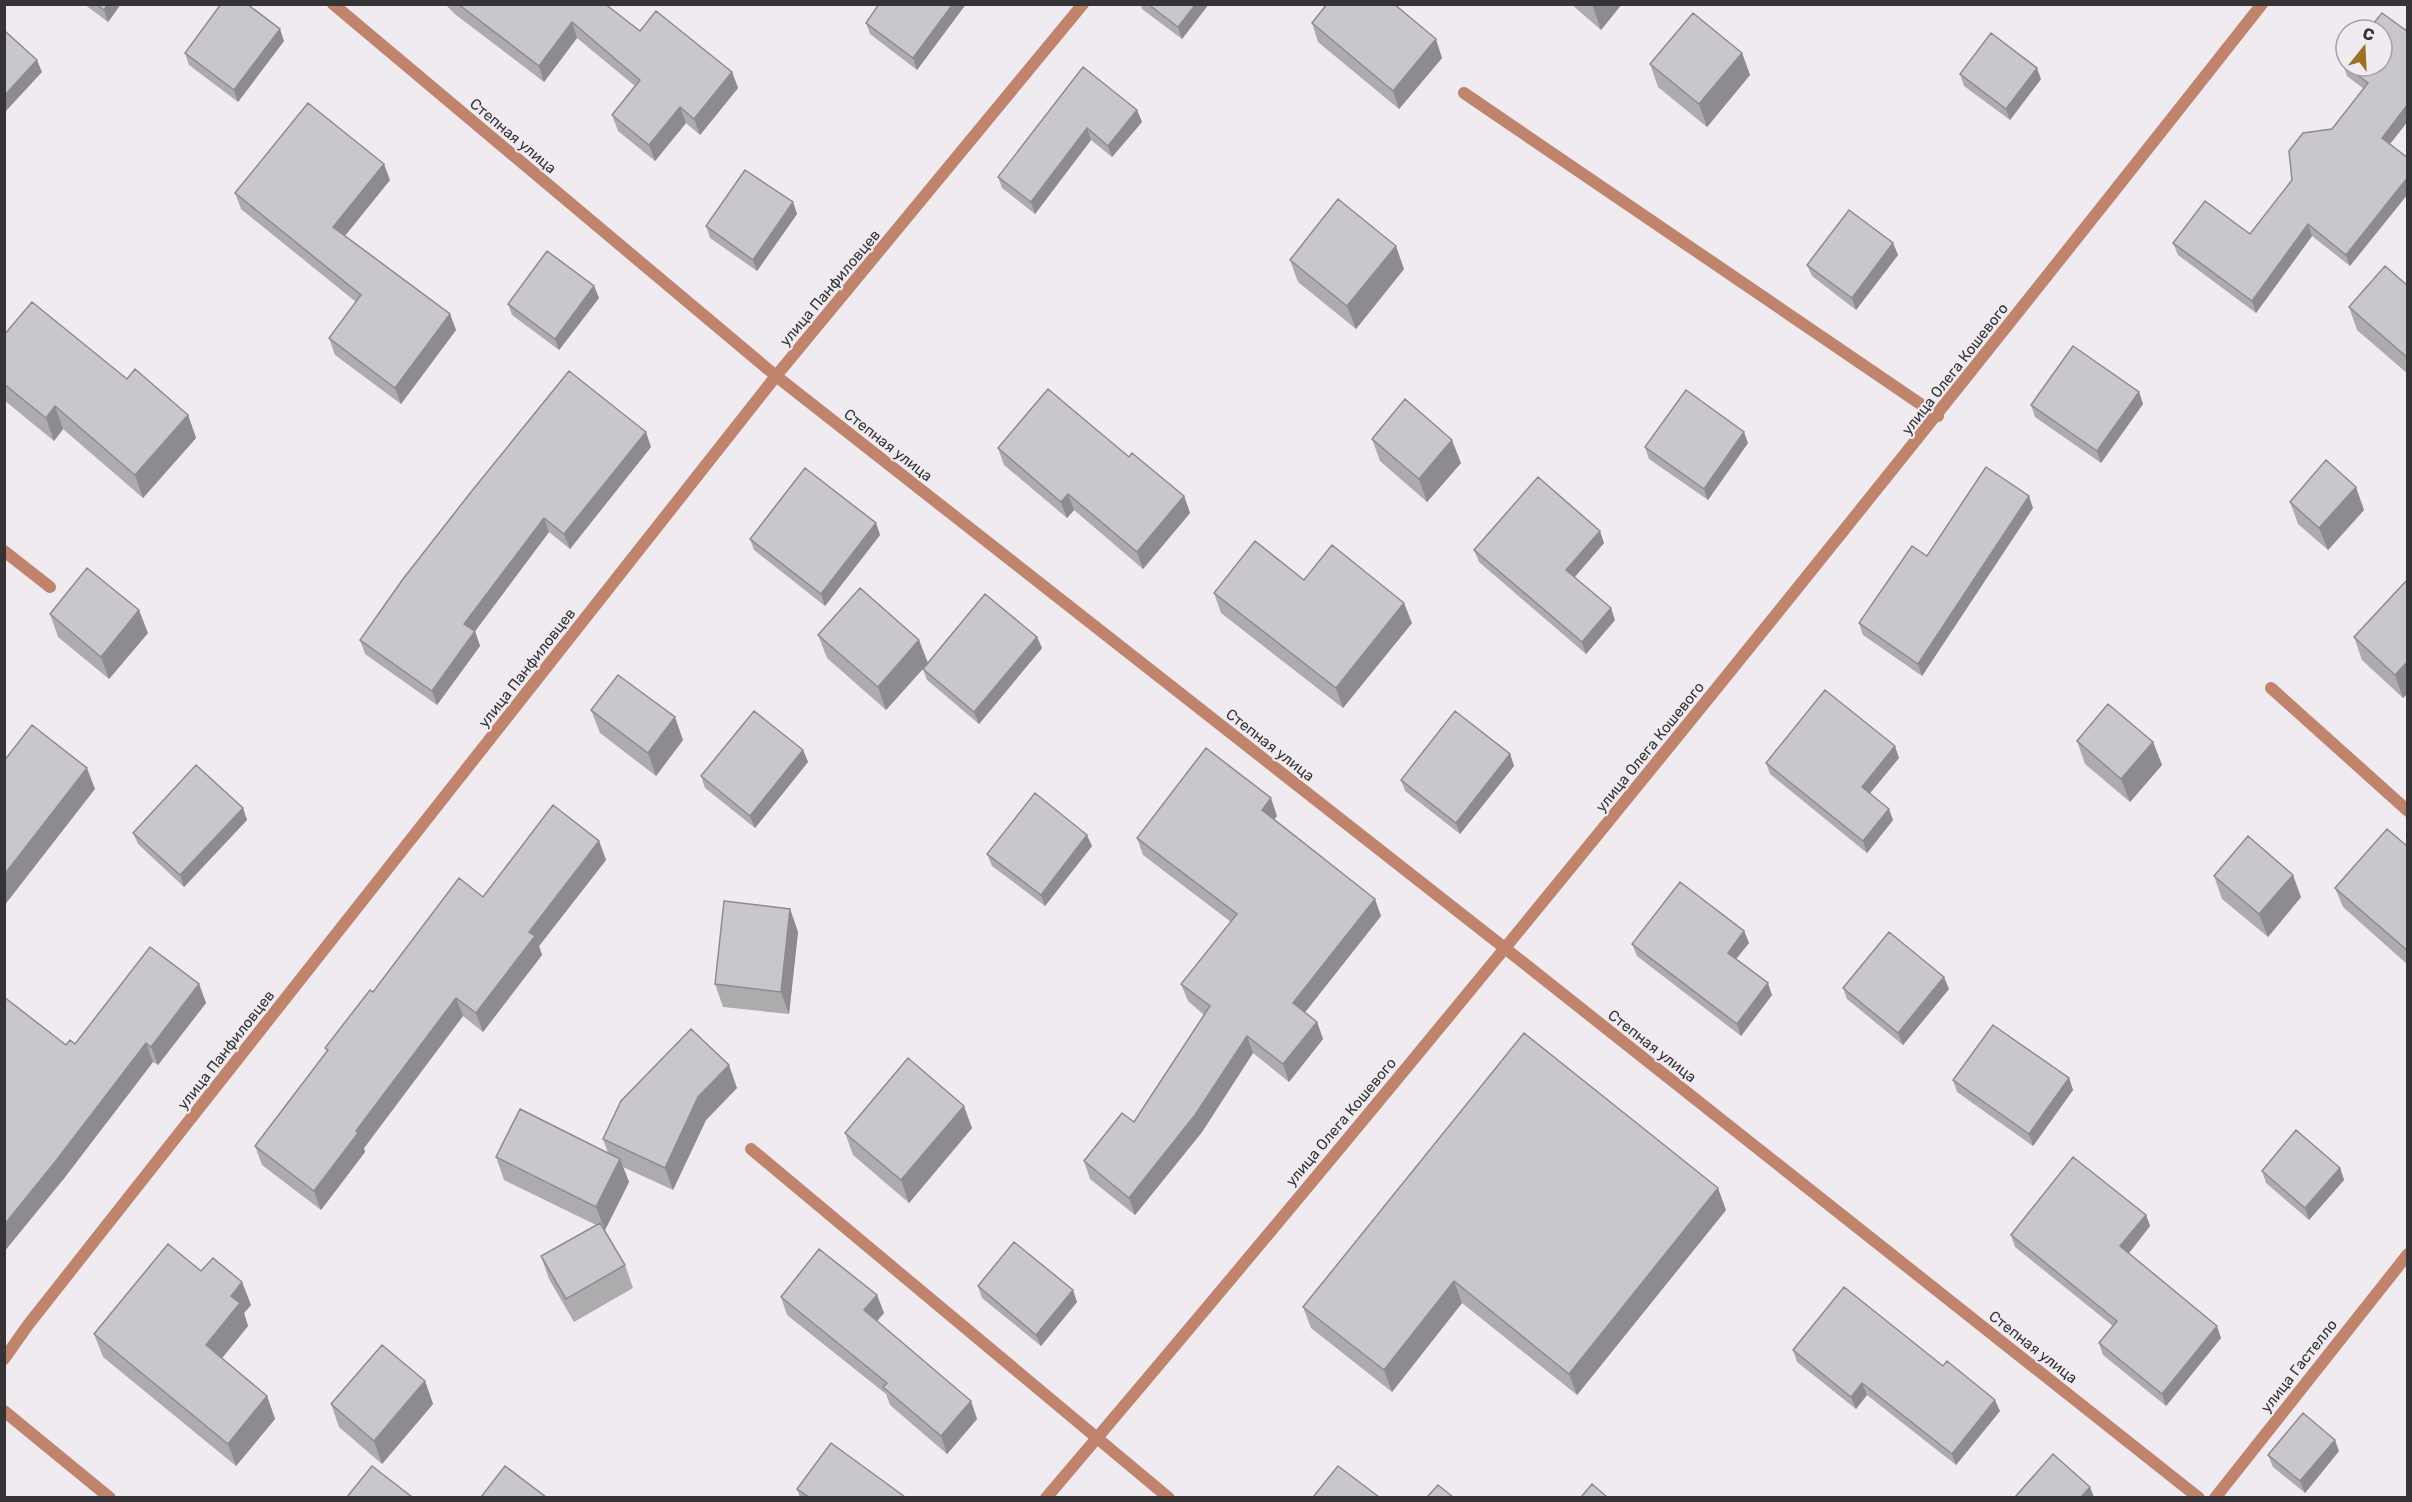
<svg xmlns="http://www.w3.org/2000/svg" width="2412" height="1502" viewBox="0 0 2412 1502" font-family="Rubik,sans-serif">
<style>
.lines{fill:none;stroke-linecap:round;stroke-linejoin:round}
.lane{stroke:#c0846d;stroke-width:12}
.street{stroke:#c0846d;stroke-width:12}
.wall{fill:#aeabaf}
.shaded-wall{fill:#8d8b8f}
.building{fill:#cac7cc;stroke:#8d8b8f;stroke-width:1.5}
.labels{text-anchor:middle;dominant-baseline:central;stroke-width:4.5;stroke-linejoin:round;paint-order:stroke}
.street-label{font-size:15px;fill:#353335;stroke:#efebf0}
</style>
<rect width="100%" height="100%" fill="#efebf0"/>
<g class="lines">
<path class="lane" d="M 2271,688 L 2408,811"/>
<path class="street" d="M 333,4 L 776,376 L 1506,949 L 2199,1498
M 1464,93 L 1938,416
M 4,551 L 50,587
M 751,1149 L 1169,1498
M 4,1359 L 28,1325 L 776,376 L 1083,4
M 4,1411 L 110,1498
M 1046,1498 C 1462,1009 1865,508 2262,4
M 2215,1498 L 2408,1254"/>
</g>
<path class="wall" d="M 84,4 L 121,4 L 108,22 Z
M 445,4 L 605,4 L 640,31 L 732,72 L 738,88 L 700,135 L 686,123 L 655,161 L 618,131 L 612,115 L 635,86 L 577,38 L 544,82 L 456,15 Z
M 966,4 L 917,70 L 870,34 L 866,23 Z
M 1141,4 L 1209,4 L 1182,39 L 1142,9 Z
M 1323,4 L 1394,4 L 1442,58 L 1399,109 L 1318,42 L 1312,23 L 1326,6 Z
M 1571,4 L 1622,4 L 1601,30 Z
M 284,41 L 238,102 L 189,65 L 185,53 Z
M 1742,53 L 1750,75 L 1707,127 L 1658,87 L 1650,64 Z
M 2343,64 L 2382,66 L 2408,121 L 2390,144 L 2350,266 L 2312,236 L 2256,313 L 2178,255 L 2173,243 L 2250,234 L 2364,89 L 2347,76 Z
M 1083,67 L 1137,110 L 1142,122 L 1112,157 L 1091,140 L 1035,214 L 1002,188 L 998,177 Z
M 1960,74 L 2041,79 L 2010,120 L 1964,86 Z
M 390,180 L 345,236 L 450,314 L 456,330 L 401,404 L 335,355 L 329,338 L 356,302 L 241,209 L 235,193 Z
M 793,202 L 797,214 L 757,271 L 710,238 L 706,226 Z
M 1893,243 L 1898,255 L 1856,310 L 1812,276 L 1807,265 Z
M 1290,260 L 1404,269 L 1356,329 L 1298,282 Z
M 594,286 L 599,298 L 559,350 L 512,315 L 508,304 Z
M 2408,286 L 2408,374 L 2357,330 L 2349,307 Z
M 4,335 L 127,379 L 188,415 L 196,438 L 143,498 L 63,429 L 54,441 L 4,400 Z
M 2139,392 L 2143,404 L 2101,463 L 2035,417 L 2031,405 Z
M 1372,439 L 1461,463 L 1427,502 L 1380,461 Z
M 1748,443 L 1708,500 L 1649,459 L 1645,447 Z
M 651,447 L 570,549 L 549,532 L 475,631 L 480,646 L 437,705 L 365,654 L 360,640 Z
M 998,448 L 1184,496 L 1190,513 L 1143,569 L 1074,510 L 1067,518 L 1004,465 Z
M 2290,502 L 2364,510 L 2328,550 L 2298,524 Z
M 2033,508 L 1922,676 L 1863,635 L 1859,623 L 1927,556 Z
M 876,523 L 880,535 L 825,606 L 754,550 L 750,539 Z
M 1604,543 L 1575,577 L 1615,620 L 1586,654 L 1479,562 L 1474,550 Z
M 2408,579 L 2408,693 L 2403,698 L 2362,660 L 2354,637 Z
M 1304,580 L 1412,623 L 1343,708 L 1221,613 L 1214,593 Z
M 50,614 L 148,633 L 109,679 L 58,637 Z
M 818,635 L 927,663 L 1037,637 L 1042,648 L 979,724 L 927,680 L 923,669 L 886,710 L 827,658 Z
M 591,710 L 683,740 L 656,776 L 600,733 Z
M 2077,741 L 2153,742 L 2162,765 L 2130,802 L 2085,764 Z
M 803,750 L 808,762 L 755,828 L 705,788 L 701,776 Z
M 1510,754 L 1514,766 L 1460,834 L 1405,791 L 1401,780 Z
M 1899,758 L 1870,793 L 1893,820 L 1867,853 L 1770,774 L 1766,763 Z
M 243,808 L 247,820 L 184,887 L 138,844 L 133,833 Z
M 1277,816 L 1274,819 L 1381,916 L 1305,1012 L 1317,1022 L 1323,1039 L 1289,1082 L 1253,1053 L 1202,1132 L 1135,1215 L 1090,1179 L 1084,1161 L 1134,1122 L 1204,1015 L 1188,1001 L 1181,984 L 1231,922 L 1143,855 L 1137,838 Z
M 599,841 L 606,860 L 539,946 L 542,955 L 483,1032 L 463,1016 L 364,1148 L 365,1152 L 321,1210 L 262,1165 L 255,1146 L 327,1052 L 325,1048 L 373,992 L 483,897 Z
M 1092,846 L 1045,906 L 992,866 L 987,854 Z
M 2408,847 L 2408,965 L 2343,907 L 2335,888 Z
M 2214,876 L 2301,897 L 2268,937 L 2222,899 Z
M 790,909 L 798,932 L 789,1014 L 723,1007 L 715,984 Z
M 1744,931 L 1749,943 L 1736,959 L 1772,995 L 1741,1036 L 1637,956 L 1632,944 Z
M 199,984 L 206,1003 L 158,1065 L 153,1062 L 62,1181 L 66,1045 L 75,1044 Z
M 1843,988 L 1949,989 L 1903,1045 L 1847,999 Z
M 2069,1078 L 2073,1090 L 2033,1146 L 1957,1092 L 1953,1080 Z
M 737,1088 L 706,1120 L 673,1190 L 623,1167 L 629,1182 L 605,1230 L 604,1229 L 625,1265 L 633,1288 L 574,1322 L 549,1279 L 541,1256 L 596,1225 L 504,1180 L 496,1157 L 608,1153 L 603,1139 Z
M 972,1128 L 909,1203 L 853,1155 L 845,1133 Z
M 2340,1168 L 2344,1180 L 2309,1220 L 2266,1183 L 2262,1171 Z
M 1726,1210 L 1577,1395 L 1462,1303 L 1392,1392 L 1311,1328 L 1303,1307 Z
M 2146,1215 L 2150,1226 L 2129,1253 L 2221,1338 L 2166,1406 L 2103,1355 L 2099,1343 L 2113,1326 L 2015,1247 L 2011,1235 Z
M 201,1271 L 242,1282 L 251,1305 L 244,1313 L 248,1326 L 222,1358 L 267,1396 L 275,1419 L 236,1466 L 103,1357 L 94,1334 Z
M 978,1286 L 1077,1302 L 1041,1346 L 982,1298 Z
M 877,1295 L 884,1313 L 877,1321 L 971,1401 L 977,1419 L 947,1454 L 890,1405 L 886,1394 L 787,1315 L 781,1297 Z
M 1793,1350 L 2000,1411 L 1956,1465 L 1867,1395 L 1856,1409 L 1797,1362 Z
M 425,1381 L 433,1404 L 382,1464 L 339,1427 L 331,1404 Z
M 2339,1451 L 2305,1493 L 2273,1467 L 2268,1455 Z
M 797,1489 L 905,1497 L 800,1497 Z"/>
<path class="shaded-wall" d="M 108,4 L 121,4 L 108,22 L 104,10 Z
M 953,4 L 966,4 L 917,70 L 913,58 Z
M 1196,4 L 1209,4 L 1182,39 L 1178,27 Z
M 1595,4 L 1622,4 L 1601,30 L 1593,7 Z
M 572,22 L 577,38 L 544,82 L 539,66 Z
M 280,29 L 284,41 L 238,102 L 234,90 Z
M 1436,39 L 1442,58 L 1399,109 L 1393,91 Z
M 1742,53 L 1750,75 L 1707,127 L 1699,104 Z
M 37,60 L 42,72 L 5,112 L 4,109 L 4,96 Z
M 2037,68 L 2041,79 L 2010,120 L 2006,109 Z
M 732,72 L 738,88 L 700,135 L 694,119 Z
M 2408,104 L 2408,121 L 2386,149 L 2382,138 Z
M 680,107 L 686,123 L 655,161 L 649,145 Z
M 1137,110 L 1142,122 L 1112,157 L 1108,146 Z
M 1087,128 L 1091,140 L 1035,214 L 1031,202 Z
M 384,164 L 390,180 L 339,243 L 333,227 Z
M 2408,177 L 2408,194 L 2350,266 L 2346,255 Z
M 793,202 L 797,214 L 757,271 L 753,260 Z
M 2308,224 L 2312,236 L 2256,313 L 2252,301 Z
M 1893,243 L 1898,255 L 1856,310 L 1852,298 Z
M 1396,246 L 1404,269 L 1356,329 L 1347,306 Z
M 594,286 L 599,298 L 559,350 L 555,339 Z
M 450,314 L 456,330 L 401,404 L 395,388 Z
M 2139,392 L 2143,404 L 2101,463 L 2097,451 Z
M 55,406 L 63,429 L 54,441 L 46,418 Z
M 188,415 L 196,438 L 143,498 L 135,475 Z
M 646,432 L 651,447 L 570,549 L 564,534 Z
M 1744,432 L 1748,443 L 1708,500 L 1704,489 Z
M 1452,440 L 1461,463 L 1427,502 L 1419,479 Z
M 2356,487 L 2364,510 L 2328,550 L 2319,528 Z
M 1068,494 L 1074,510 L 1067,518 L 1061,502 Z
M 1184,496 L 1190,513 L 1143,569 L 1137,552 Z
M 2029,496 L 2033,508 L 1922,676 L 1918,664 Z
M 544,518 L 549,532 L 470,638 L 464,624 Z
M 876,523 L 880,535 L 825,606 L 821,594 Z
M 1600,531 L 1604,543 L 1571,581 L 1566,570 Z
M 1404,603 L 1412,623 L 1343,708 L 1336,688 Z
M 1611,608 L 1615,620 L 1586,654 L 1582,642 Z
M 139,610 L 148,633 L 109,679 L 101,657 Z
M 475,631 L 480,646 L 437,705 L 432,691 Z
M 1037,637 L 1042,648 L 979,724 L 974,712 Z
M 919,640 L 928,663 L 886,710 L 878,687 Z
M 2408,661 L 2408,693 L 2403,698 L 2395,675 Z
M 675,717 L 683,740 L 656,776 L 648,753 Z
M 2153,742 L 2162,765 L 2130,802 L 2121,779 Z
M 1895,746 L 1899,758 L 1866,798 L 1862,787 Z
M 803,750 L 808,762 L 755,828 L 750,816 Z
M 1510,754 L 1514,766 L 1460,834 L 1456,823 Z
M 87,768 L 95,789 L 4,906 L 4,875 Z
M 1271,798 L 1277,816 L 1268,827 L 1262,810 Z
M 243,808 L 247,820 L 184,887 L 180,875 Z
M 1889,809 L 1893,820 L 1867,853 L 1863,841 Z
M 1087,835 L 1092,846 L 1045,906 L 1041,895 Z
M 599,841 L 606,860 L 539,946 L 542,955 L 483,1032 L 476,1013 L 529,932 Z
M 2293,875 L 2301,897 L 2268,937 L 2259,914 Z
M 1375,899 L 1381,916 L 1299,1020 L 1293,1003 Z
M 790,909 L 798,932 L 789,1014 L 781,992 Z
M 1744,931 L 1749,943 L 1732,964 L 1728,953 Z
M 1944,977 L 1949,989 L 1903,1045 L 1898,1033 Z
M 1768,983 L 1772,995 L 1741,1036 L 1737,1024 Z
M 199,984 L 206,1003 L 158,1065 L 151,1047 Z
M 456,998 L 463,1016 L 364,1148 L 365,1152 L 321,1210 L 314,1191 L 356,1131 Z
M 1317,1022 L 1323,1039 L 1289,1082 L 1283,1064 Z
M 1247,1036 L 1253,1053 L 1202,1132 L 1135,1215 L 1129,1198 Z
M 146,1043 L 153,1062 L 62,1181 L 4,1252 L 4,1225 Z
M 729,1065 L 737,1088 L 706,1120 L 673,1190 L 665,1168 L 698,1097 Z
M 2069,1078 L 2073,1090 L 2033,1146 L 2029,1134 Z
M 964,1106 L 972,1128 L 909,1203 L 901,1180 Z
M 620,1159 L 629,1182 L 605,1230 L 596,1207 Z
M 2340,1168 L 2344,1180 L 2309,1220 L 2305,1208 Z
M 1718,1188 L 1726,1210 L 1577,1395 L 1569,1374 Z
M 2146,1215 L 2150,1226 L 2125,1258 L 2120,1246 Z
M 1454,1281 L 1462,1303 L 1392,1392 L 1384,1370 Z
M 242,1282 L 251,1305 L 244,1313 L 248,1326 L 214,1368 L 206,1345 L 231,1296 Z
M 1073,1290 L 1077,1302 L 1041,1346 L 1036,1335 Z
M 877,1295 L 884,1313 L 871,1328 L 864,1310 Z
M 2217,1326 L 2221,1338 L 2166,1406 L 2162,1394 Z
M 425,1381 L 433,1404 L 382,1464 L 374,1441 Z
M 1862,1383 L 1867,1395 L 1856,1409 L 1851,1397 Z
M 267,1396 L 275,1419 L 236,1466 L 228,1444 Z
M 1995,1400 L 2000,1411 L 1956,1465 L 1952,1454 Z
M 971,1401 L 977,1419 L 947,1454 L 941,1436 Z
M 2335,1440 L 2339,1451 L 2305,1493 L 2300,1481 Z
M 2090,1487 L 2094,1497 L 2081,1497 Z"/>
<path class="building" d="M 96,4 L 108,4 L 104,10 Z
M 221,4 L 247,4 L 280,29 L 234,90 L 185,53 Z
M 458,4 L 605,4 L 640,31 L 656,11 L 732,72 L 694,119 L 680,107 L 649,145 L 612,115 L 640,80 L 572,22 L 539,66 Z
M 879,4 L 953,4 L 913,58 L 866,23 Z
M 1148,4 L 1196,4 L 1178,27 Z
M 1327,4 L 1394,4 L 1436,39 L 1393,91 L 1312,23 Z
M 1693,13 L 1742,53 L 1699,104 L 1650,64 Z
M 2382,13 L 2408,32 L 2408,104 L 2382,138 L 2408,158 L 2408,177 L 2346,255 L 2308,224 L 2252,301 L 2173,243 L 2205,201 L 2250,234 L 2292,180 L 2289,151 L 2303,133 L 2332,129 L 2368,83 L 2343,64 L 2346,60 L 2346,66 L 2382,66 L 2382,30 L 2368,30 Z
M 6,32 L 37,60 L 4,96 L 4,34 Z
M 1991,33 L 2037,68 L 2006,109 L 1960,74 Z
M 1083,67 L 1137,110 L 1108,146 L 1087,128 L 1031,202 L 998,177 Z
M 308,103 L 384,164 L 333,227 L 450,314 L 395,388 L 329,338 L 361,295 L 235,193 Z
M 745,170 L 793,202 L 753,260 L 706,226 Z
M 1338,199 L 1396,246 L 1347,306 L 1290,260 Z
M 1849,210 L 1893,243 L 1852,298 L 1807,265 Z
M 547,251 L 594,286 L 555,339 L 508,304 Z
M 2385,266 L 2408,286 L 2408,358 L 2349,307 Z
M 32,302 L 127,379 L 135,369 L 188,415 L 135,475 L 55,406 L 46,418 L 4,384 L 4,335 Z
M 2073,346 L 2139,392 L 2097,451 L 2031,405 Z
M 569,371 L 646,432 L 564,534 L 544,518 L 464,624 L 475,631 L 432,691 L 360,640 L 403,579 L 471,492 Z
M 1048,389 L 1129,457 L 1132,453 L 1184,496 L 1137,552 L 1068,494 L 1061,502 L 998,448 Z
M 1686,390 L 1744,432 L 1704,489 L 1645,447 Z
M 1405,399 L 1452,440 L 1419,479 L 1372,439 Z
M 2326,460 L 2356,487 L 2319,528 L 2290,502 Z
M 1986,467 L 2029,496 L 1918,664 L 1859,623 L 1912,546 L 1927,556 Z
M 805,468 L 876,523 L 821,594 L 750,539 Z
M 1538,477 L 1600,531 L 1566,570 L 1611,608 L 1582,642 L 1474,550 Z
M 1255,541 L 1304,580 L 1332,545 L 1404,603 L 1336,688 L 1214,593 Z
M 87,568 L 139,610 L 101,657 L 50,614 Z
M 2408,579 L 2408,661 L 2395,675 L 2354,637 Z
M 860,588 L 919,640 L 878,687 L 818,635 Z
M 985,594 L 1037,637 L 974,712 L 923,669 Z
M 618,675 L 675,717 L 648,753 L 591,710 Z
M 1825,690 L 1895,746 L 1862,787 L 1889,809 L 1863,841 L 1766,763 Z
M 2108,704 L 2153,742 L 2121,779 L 2077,741 Z
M 754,711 L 803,750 L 750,816 L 701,776 Z
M 1455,711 L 1510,754 L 1456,823 L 1401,780 Z
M 32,725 L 87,768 L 4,875 L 4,761 Z
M 1206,748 L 1271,798 L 1262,810 L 1375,899 L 1293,1003 L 1317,1022 L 1283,1064 L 1247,1036 L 1195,1115 L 1129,1198 L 1084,1161 L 1122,1113 L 1134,1122 L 1210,1006 L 1181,984 L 1237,914 L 1137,838 Z
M 196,765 L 243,808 L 180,875 L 133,833 Z
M 1035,793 L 1087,835 L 1041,895 L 987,854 Z
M 553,805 L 599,841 L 529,932 L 535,936 L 476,1013 L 456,998 L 356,1131 L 358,1133 L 314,1191 L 255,1146 L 328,1050 L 325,1048 L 370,990 L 373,992 L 459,878 L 483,897 Z
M 2387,829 L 2408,847 L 2408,951 L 2335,888 Z
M 2248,836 L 2293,875 L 2259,914 L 2214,876 Z
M 1680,882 L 1744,931 L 1728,953 L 1768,983 L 1737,1024 L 1632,944 Z
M 724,901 L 790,909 L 781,992 L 715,984 Z
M 1889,932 L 1944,977 L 1898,1033 L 1843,988 Z
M 150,947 L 199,984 L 151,1047 L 146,1043 L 55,1162 L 4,1225 L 4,997 L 66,1045 L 70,1040 L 75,1044 Z
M 1993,1025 L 2069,1078 L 2029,1134 L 1953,1080 Z
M 691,1029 L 729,1065 L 698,1097 L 665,1168 L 603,1139 L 621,1101 Z
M 1524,1033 L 1718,1188 L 1569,1374 L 1454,1281 L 1384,1370 L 1303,1307 Z
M 908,1058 L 964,1106 L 901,1180 L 845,1133 Z
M 520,1109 L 620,1159 L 596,1207 L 496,1157 Z
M 2296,1130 L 2340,1168 L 2305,1208 L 2262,1171 Z
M 2073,1157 L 2146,1215 L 2120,1246 L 2217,1326 L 2162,1394 L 2099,1343 L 2117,1321 L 2011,1235 Z
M 600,1223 L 625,1265 L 566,1299 L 541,1256 Z
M 1014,1242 L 1073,1290 L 1036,1335 L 978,1286 Z
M 168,1244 L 201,1271 L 213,1258 L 242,1282 L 231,1296 L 240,1303 L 206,1345 L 267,1396 L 228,1444 L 94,1334 Z
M 819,1249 L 877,1295 L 864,1310 L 971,1401 L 941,1436 L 883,1387 L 887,1383 L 781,1297 Z
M 1844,1287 L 1943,1366 L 1947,1361 L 1995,1400 L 1952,1454 L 1862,1383 L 1851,1397 L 1793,1350 Z
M 382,1345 L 425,1381 L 374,1441 L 331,1404 Z
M 2303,1413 L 2335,1440 L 2300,1481 L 2268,1455 Z
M 831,1443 L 905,1497 L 809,1497 L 797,1489 Z
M 2053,1454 L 2090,1487 L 2081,1497 L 2015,1497 Z
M 372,1466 L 412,1497 L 347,1497 Z
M 505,1466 L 546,1497 L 481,1497 Z
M 1338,1466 L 1379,1497 L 1313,1497 Z
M 1592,1484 L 1607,1497 L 1581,1497 Z
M 1438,1485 L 1453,1497 L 1427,1497 Z"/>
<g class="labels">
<g class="street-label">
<text transform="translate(513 136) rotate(40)">Степная улица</text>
<text transform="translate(830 288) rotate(-50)">улица Панфиловцев</text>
<text transform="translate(1955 369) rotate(-52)">улица Олега Кошевого</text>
<text transform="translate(888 445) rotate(38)">Степная улица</text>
<text transform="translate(527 668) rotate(-52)">улица Панфиловцев</text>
<text transform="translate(1270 745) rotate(38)">Степная улица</text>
<text transform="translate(1650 747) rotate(-51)">улица Олега Кошевого</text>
<text transform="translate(1652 1046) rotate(38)">Степная улица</text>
<text transform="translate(226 1050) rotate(-52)">улица Панфиловцев</text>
<text transform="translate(1341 1122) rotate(-50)">улица Олега Кошевого</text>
<text transform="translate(2033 1347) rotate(38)">Степная улица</text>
<text transform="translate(2299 1366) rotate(-52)">улица Гастелло</text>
</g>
</g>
<rect width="2412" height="1502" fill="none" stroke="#353335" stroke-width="12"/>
<g transform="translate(2364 48) rotate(18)"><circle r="28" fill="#efebf0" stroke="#a5a1a5" stroke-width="1.5"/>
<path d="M0-4.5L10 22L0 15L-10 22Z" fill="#9e7022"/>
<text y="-9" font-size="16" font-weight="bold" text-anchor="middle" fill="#353335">С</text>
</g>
</svg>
